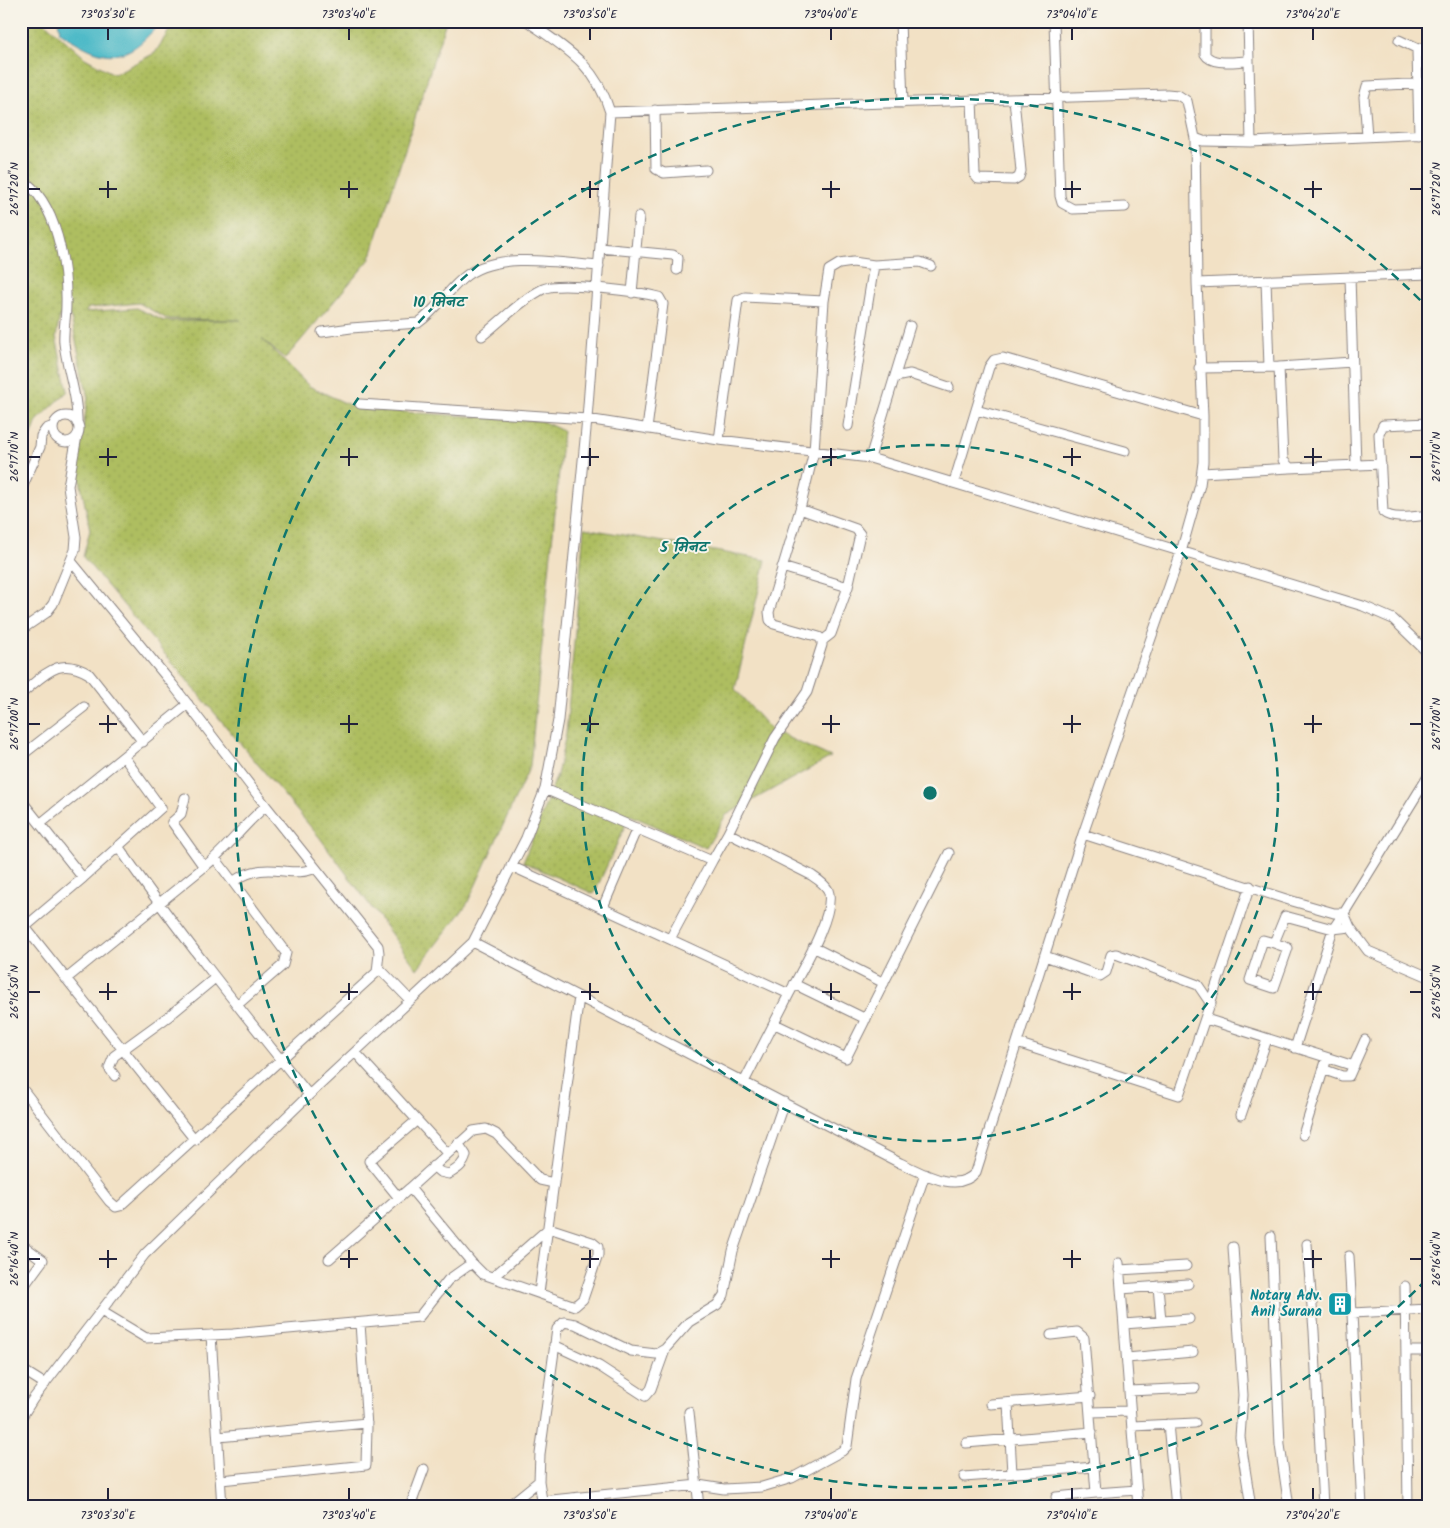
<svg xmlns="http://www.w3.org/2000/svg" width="1450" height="1528" viewBox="0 0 1450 1528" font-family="Kalam,'Playpen Sans Deva',sans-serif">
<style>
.grass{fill:url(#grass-dots);stroke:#68704e;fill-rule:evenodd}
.water{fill:#4cb9c7;stroke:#376e81}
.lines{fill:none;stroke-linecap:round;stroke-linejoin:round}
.minor-casing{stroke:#8a8280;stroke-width:11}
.minor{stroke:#fff;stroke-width:9}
.ticks{fill:none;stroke:#22223b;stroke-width:2}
.ring{fill:none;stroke:#0f766e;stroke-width:2.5;stroke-dasharray:9 6}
.labels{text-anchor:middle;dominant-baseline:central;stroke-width:4;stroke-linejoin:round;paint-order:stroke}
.culture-label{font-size:14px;font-weight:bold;fill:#0d838f;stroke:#f7f3e8;text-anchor:end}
.centre{fill:#0f766e;stroke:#f7f3e8;stroke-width:2.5}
.ring-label{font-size:15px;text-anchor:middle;font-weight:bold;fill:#0f766e;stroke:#f7f3e8;stroke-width:4;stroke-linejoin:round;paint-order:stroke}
.neatline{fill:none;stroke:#22223b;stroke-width:2}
.ticks-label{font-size:12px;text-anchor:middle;fill:#22223b}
</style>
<defs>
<pattern id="grass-dots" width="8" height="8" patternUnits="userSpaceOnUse" patternTransform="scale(1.25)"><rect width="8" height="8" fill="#aebe61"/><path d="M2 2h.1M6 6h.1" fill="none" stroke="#95a355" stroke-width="1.8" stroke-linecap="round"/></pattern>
</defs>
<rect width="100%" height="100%" fill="#f7f3e8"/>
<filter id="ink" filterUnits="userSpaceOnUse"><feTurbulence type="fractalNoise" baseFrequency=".02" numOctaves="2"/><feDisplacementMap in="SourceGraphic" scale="10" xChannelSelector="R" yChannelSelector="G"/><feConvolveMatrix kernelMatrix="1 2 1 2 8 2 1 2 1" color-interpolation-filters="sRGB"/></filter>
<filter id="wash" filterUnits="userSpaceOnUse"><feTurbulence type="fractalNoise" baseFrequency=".0096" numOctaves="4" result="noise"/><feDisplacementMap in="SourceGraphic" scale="20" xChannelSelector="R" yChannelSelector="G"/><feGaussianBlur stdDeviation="1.12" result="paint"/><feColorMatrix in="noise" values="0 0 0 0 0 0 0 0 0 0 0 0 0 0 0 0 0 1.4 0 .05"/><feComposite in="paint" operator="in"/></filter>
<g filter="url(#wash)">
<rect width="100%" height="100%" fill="#f2e1c5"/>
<path class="grass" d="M 35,21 L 43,21 L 85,58 L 114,74 L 155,53 L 175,21 L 446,21 L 370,259 L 285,359 L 262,339 L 309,386 L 358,409 L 542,421 L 563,431 L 530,766 L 467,904 L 417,969 L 320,838 L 83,557 L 90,530 L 77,465 L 88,398 L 71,317 L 60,315 L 56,337 L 68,391 L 37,421 L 21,465 L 21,27 ZM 139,303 L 167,319 L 241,320 L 164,321 L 137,308 L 85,312 L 89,308 Z
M 584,528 L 766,560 L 735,689 L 771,730 L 831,757 L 726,815 L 706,848 L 630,815 L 594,894 L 523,862 L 557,775 L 566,734 Z"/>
<path class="water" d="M 58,21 L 161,21 C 126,66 104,62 60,32 Z"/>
</g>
<g filter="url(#ink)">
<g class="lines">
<defs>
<path id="minor" d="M 900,21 L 903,103
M 1054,21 L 1060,196 L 1062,203 L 1073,209 L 1125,207
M 1205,21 L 1205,54 C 1212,66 1236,61 1249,61
M 1248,21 L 1251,142
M 21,23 L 25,21
M 1399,40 L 1418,49
M 972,100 L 975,175 L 978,179 L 1014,180 L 1019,177 L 1021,171 L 1014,99
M 655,110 L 656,169 L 664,173 L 706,170
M 610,112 L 1167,94 L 1178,95 L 1187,101 L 1195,138 L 1203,141 L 1251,142 L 1429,134
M 1419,135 L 1417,51 L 1421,48 L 1429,48
M 1367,136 L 1364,97 L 1367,86 L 1429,83
M 21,179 C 57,201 67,267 66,305 C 66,318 63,331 64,343 C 67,370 78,396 77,423
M 600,248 L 673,255 L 678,258 L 677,270
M 1350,277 L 1356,465
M 1266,280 L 1269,367
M 1197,283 L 1429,274
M 632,293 L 639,216
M 824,301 L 829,270 L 839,264 L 853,262 L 874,265 L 920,262 L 931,266
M 322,332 L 351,328 L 418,323 C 437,310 449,288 467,275 C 500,251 560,263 599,266
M 482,336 C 501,321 521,300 543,289 C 559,281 640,292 659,297 L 663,304 L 647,429
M 1279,367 L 1352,362
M 1199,368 L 1279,367 L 1283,460 L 1290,468 L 1381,464
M 895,377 L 910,374 L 949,387
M 360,404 L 587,419 L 719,440 L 870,458 L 1363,606 L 1393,619 L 1429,654
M 976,410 L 1125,451
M53 429a13 13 0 1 1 26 0a13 13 0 1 1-26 0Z
M 1429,423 L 1383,425 L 1379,434 L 1383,512 C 1393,521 1416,516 1429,515
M 848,426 L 874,265
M 719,440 L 738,300 L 745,297 L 824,301 L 814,451 L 800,509 L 769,612 L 770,620 L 774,624 L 819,637 L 822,641 L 822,645 L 807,692 L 775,738 L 728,833
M 870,458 L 910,326
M 1202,473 L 1290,468
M 954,482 L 989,367 L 994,360 L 1003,358 L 1203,416
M 21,490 L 40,447 L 41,436 L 46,429 L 53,426
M 800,509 L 856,529 L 860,534 L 848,587 L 831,634 L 822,641
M 71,561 L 173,685 L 266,806
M 782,567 L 848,587
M 21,630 L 46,613 L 53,604 L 75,550 L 76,537 L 68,486 L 77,436
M 21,694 C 45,675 58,655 89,674 L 143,742
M 21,756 L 84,707
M 545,789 L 712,861 L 728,833 L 811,875 C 817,879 824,883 828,890 C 837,912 800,973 789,994
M 21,800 L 83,878 L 25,927 L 22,924
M 40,824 L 188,704
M 1083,834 L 1289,900 L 1334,913 L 1344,913 L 1429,775
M 118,846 C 178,932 243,1013 309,1095
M 215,858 L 286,953 L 283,965 L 237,1005
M 511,866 L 789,994 L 744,1082
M 83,878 L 161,808 L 124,757
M 234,881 C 267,858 291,880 315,868
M 603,907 L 637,828
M 25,927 L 195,1140
M 1350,927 L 1368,951 L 1429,977
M 670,939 L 712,861
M 473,942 L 900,1163 C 921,1172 957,1195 976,1172 L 1083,834 L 1181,552 L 1200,485 L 1203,462 L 1203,416 L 1197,283 L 1195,138
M 1274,943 L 1288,948 L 1274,988 L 1250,980 L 1263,940 L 1274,943 L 1285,916 L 1333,929 L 1350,927 L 1344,913
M 813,947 L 884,983
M 1045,956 L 1100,976 L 1106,972 L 1111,955 L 1116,954 L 1198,985 L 1211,1004
M 378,967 L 410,1000
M 66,979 L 204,867 L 172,822 L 181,814 L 185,798
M 794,984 L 866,1019
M 1206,1019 L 1354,1066
M 21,1023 L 21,1028
M 775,1024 L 846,1058 L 949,853
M 1017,1043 L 1179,1095 L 1250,886
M 1295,1048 L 1333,929 L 1344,913
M 355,1052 L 447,1153
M 1325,1070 L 1342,1076 L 1349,1076 L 1365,1040
M 115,1076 L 109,1068 L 114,1056 L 169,1016 L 215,978
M 21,1087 L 109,1201 L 116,1207 L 120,1206 L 377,972 L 379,953 L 378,946 L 266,806 C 243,825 227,849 204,867
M 1241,1115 L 1267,1039
M 1303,1135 L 1327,1058
M 433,1166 L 440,1172 L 449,1174 C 457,1169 464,1165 466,1155 L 458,1143
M 399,1198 L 369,1161 L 416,1121
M 1271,1236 L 1280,1445 L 1289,1507
M 21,1244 L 43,1260 L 21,1290
M 1307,1244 L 1314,1331 L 1323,1507
M 1233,1247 L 1243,1395 L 1240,1437 L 1251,1507
M 1349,1256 L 1362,1507
M 329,1259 L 410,1188
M 472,1263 L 483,1274 L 575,1306 L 583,1299 L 598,1255 L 598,1247 L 592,1242 L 549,1228 L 493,1277
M 1119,1263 L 1138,1507
M 1119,1270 L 1186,1266
M 1158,1286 L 1161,1321
M 1405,1286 L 1408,1507
M 1121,1289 L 1188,1284
M 539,1293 L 579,997
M 101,1311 L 146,1338 L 233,1334 L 419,1317 L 448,1280 L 472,1263 L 410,1188 L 473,1131 L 486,1129 L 496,1134 L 540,1180 L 554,1183
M 1352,1313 L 1429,1309
M 1124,1324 L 1189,1319
M 211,1335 L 222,1507
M 1051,1335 L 1077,1332 L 1084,1338 L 1096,1493 L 1137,1490
M 554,1345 L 599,1366 L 645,1396 L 651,1389 L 665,1350
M 1406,1351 L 1429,1351
M 1127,1358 L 1193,1352
M 21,1369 L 45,1384
M 1129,1391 L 1195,1388
M 1008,1403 L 1012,1473
M 991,1404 L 1090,1396
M 689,1412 L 699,1507
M 1091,1412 L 1130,1411
M 21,1418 L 33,1399 L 145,1254 L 309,1095 L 473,942 L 526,838 L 545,789 L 558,720 L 587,419 L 610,112 C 596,64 565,48 527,21
M 1168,1424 L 1176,1507
M 1132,1426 L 1195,1423
M 218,1437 L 367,1423
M 966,1443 L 1092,1432
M 964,1477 L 1095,1467
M 221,1480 L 366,1465 L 367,1427 L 360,1323
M 1056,1497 L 1096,1493
M 542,1501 L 698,1485 L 724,1489 L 762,1487 L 792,1478 L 842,1451 L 847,1446 L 856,1379 L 925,1174
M 457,1505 L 462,1507
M 410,1507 L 424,1469
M 507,1507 L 539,1481
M 543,1507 L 539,1481 L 540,1454 L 557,1329 L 564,1322 L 575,1324 L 631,1351 L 656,1354 L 665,1349 L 689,1322 L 717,1305 L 724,1295 L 733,1251 L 784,1102"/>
</defs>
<use href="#minor" class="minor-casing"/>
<use href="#minor" class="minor"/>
</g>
</g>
<path class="ticks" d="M 108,28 L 108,40M 349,28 L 349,40M 590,28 L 590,40M 831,28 L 831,40M 1072,28 L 1072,40M 1313,28 L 1313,40M 108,181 L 108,198M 349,181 L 349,198M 590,181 L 590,198M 831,181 L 831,198M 1072,181 L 1072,198M 1313,181 L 1313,198M 28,189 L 40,189M 99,189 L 117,189M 340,189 L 358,189M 581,189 L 599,189M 822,189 L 840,189M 1063,189 L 1081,189M 1304,189 L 1322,189M 1410,189 L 1422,189M 108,448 L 108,466M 349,448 L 349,466M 590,448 L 590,466M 831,448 L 831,466M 1072,448 L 1072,466M 1313,448 L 1313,466M 28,457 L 40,457M 99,457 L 117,457M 340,457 L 358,457M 581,457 L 599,457M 822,457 L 840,457M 1063,457 L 1081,457M 1304,457 L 1322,457M 1410,457 L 1422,457M 108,715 L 108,733M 349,715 L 349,733M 590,715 L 590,733M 831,715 L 831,733M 1072,715 L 1072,733M 1313,715 L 1313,733M 28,724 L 40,724M 99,724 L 117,724M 340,724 L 358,724M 581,724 L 599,724M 822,724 L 840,724M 1063,724 L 1081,724M 1304,724 L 1322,724M 1410,724 L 1422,724M 108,983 L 108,1000M 349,983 L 349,1000M 590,983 L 590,1000M 831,983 L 831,1000M 1072,983 L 1072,1000M 1313,983 L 1313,1000M 28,992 L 40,992M 99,992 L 117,992M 340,992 L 358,992M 581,992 L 599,992M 822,992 L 840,992M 1063,992 L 1081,992M 1304,992 L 1322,992M 1410,992 L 1422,992M 108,1250 L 108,1268M 349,1250 L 349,1268M 590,1250 L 590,1268M 831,1250 L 831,1268M 1072,1250 L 1072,1268M 1313,1250 L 1313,1268M 28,1259 L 40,1259M 99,1259 L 117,1259M 340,1259 L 358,1259M 581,1259 L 599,1259M 822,1259 L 840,1259M 1063,1259 L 1081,1259M 1304,1259 L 1322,1259M 1410,1259 L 1422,1259M 108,1488 L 108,1500M 349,1488 L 349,1500M 590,1488 L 590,1500M 831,1488 L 831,1500M 1072,1488 L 1072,1500M 1313,1488 L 1313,1500"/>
<g class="ring">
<circle cx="930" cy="793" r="348"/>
<path d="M1426 1280A695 695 0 1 1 1426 306"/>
</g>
<defs>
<symbol id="building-square" viewBox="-11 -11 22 22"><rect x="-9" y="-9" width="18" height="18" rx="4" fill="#0f9aa8" stroke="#f7f3e8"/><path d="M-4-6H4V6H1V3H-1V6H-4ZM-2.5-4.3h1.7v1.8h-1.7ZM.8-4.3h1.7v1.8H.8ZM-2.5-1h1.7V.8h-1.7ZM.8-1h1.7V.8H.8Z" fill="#fff"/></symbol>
</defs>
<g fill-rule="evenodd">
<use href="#building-square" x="1326" y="1290" width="28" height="28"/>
</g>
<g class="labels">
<g class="culture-label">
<text x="1322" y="1296">Notary Adv.<tspan x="1322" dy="16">Anil Surana</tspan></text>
</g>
</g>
<circle cx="930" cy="793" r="8" class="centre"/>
<g class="ring-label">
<text x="439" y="307">10 मिनट</text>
<text x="684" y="552">5 मिनट</text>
</g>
<rect width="1450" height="1528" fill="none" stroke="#f7f3e8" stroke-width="55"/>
<rect x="28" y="28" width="1394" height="1472" class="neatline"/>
<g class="ticks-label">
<text x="108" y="18">73°03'30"E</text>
<text x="349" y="18">73°03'40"E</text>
<text x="590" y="18">73°03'50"E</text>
<text x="831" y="18">73°04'00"E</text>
<text x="1072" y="18">73°04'10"E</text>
<text x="1313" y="18">73°04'20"E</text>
<text transform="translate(14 189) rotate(-90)" y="4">26°17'20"N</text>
<text transform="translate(1436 189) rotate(-90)" y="4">26°17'20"N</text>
<text transform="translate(14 457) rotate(-90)" y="4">26°17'10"N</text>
<text transform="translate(1436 457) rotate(-90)" y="4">26°17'10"N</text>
<text transform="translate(14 724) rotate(-90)" y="4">26°17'00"N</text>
<text transform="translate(1436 724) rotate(-90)" y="4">26°17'00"N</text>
<text transform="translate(14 992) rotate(-90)" y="4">26°16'50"N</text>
<text transform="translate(1436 992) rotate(-90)" y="4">26°16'50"N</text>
<text transform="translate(14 1259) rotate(-90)" y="4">26°16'40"N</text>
<text transform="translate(1436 1259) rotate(-90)" y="4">26°16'40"N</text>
<text x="108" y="1519">73°03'30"E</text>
<text x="349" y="1519">73°03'40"E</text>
<text x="590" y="1519">73°03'50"E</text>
<text x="831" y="1519">73°04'00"E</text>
<text x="1072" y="1519">73°04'10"E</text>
<text x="1313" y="1519">73°04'20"E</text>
</g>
</svg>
